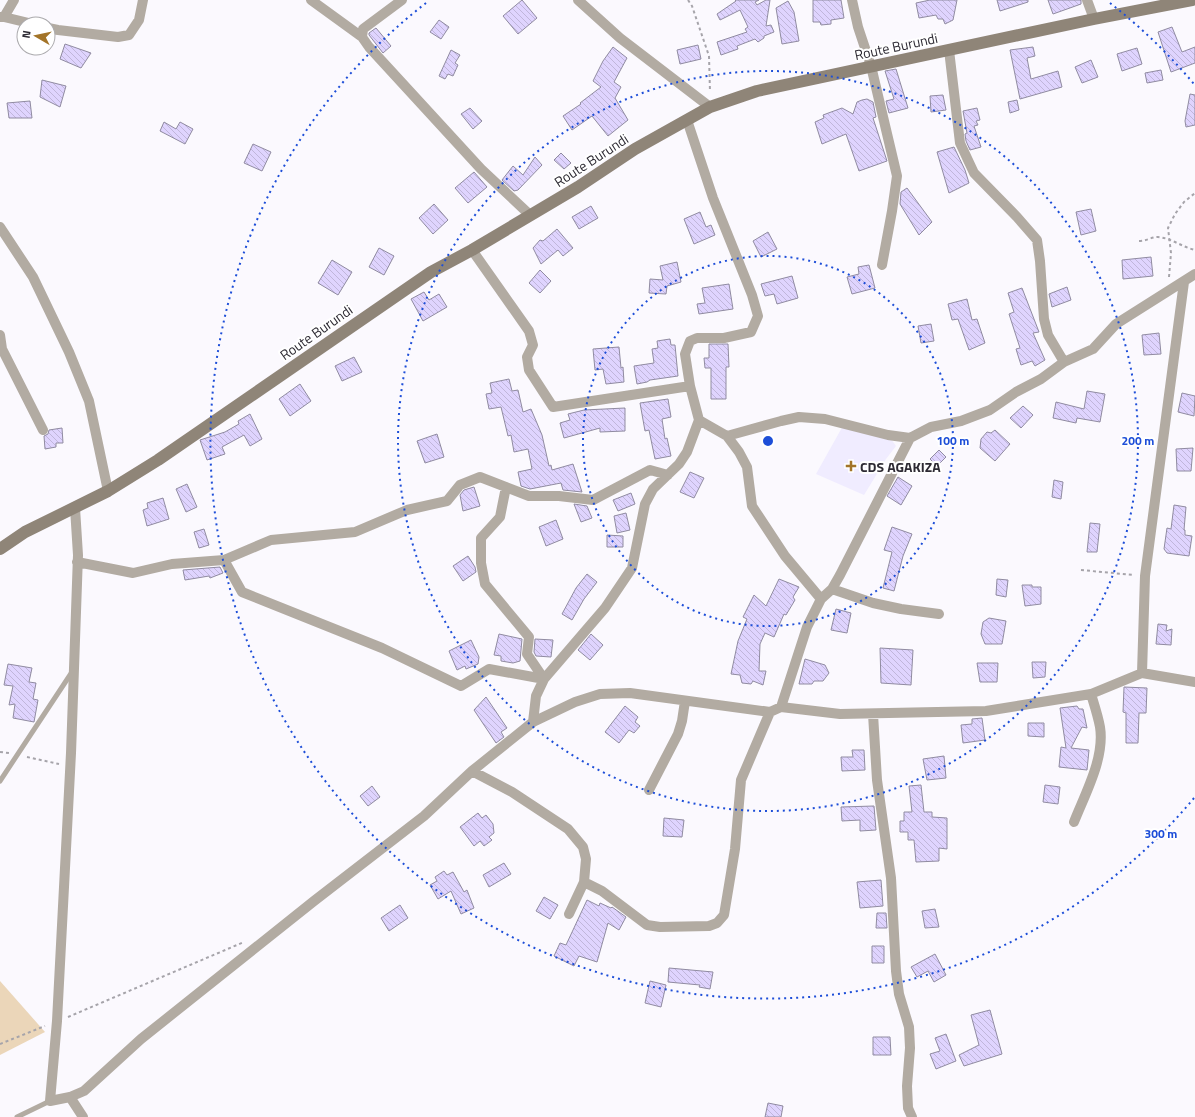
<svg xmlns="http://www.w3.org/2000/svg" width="1195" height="1117" viewBox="0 0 1195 1117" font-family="'Titillium Web',sans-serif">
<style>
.built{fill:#f0ecff}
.green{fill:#ebd6b9}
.building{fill:url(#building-back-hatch);stroke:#908ba1}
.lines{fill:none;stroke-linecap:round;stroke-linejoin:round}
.path{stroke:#a6a4aa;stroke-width:2;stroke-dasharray:3 3;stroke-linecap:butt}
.lane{stroke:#b2aba2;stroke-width:5}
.street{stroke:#b2aba2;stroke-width:10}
.secondary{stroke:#8f8578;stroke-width:12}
.ring{fill:none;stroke:#1d4ed8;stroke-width:2;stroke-dasharray:2 4}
.poi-dot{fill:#a37428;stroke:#fff;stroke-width:1.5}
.labels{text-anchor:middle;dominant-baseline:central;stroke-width:4;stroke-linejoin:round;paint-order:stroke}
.street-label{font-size:14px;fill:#2d2a33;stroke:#fff}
.poi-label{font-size:14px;font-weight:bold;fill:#2d2a33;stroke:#fff;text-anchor:start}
.centre{fill:#1d4ed8;stroke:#fff;stroke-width:2}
.ring-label{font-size:12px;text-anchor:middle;font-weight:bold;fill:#1d4ed8;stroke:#fff;stroke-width:4;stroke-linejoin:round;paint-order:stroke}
</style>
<defs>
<pattern id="building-back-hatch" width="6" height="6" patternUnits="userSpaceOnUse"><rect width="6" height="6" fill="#dfd4fe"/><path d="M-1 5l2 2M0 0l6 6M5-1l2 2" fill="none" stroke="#c0b6da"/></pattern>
</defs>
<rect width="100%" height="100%" fill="#fbf9fe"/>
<path class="built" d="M 844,424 L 888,435 L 896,446 L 886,459 L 864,495 L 816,474 Z"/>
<path class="green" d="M 0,981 L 45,1032 L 0,1055 Z"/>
<path class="building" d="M 522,0 L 537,18 L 518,34 L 503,16 Z
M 735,0 L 759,0 L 755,2 L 757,5 L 766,0 L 770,0 L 766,26 L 771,25 L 774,32 L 764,36 L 764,38 L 758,42 L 755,39 L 737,46 L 738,49 L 721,55 L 717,42 L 747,32 L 745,29 L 748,27 L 740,10 L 720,20 L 717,14 L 736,1 Z
M 813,0 L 841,0 L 844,18 L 831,20 L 831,24 L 821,25 L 820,22 L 813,22 Z
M 930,0 L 957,0 L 953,20 L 945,24 L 943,19 L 938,19 L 936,15 L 919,18 L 916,3 Z
M 997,0 L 1028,0 L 1028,2 L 1000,11 Z
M 1048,0 L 1081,0 L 1081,4 L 1053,14 Z
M 788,1 L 794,12 L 799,41 L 782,44 L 776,8 Z
M 439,20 L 449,27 L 441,39 L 430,32 Z
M 1172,27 L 1182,52 L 1195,47 L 1195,63 L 1171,72 L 1158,32 Z
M 376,28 L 391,46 L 383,53 L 369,35 L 369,33 Z
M 65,44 L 91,53 L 81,68 L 60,59 Z
M 698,45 L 701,59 L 680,64 L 677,50 Z
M 613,47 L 627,58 L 614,82 L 621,87 L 615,98 L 628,120 L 608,136 L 592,116 L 572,130 L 563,116 L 581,104 L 580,103 L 601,87 L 593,81 L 603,61 Z
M 1033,47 L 1035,56 L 1027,58 L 1031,79 L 1058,71 L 1062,87 L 1020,99 L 1010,50 Z
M 1137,48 L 1142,64 L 1122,71 L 1117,54 Z
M 451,50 L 460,55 L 455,63 L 458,65 L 453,76 L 448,74 L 445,79 L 439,76 Z
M 1091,60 L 1098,77 L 1082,83 L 1075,67 Z
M 896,69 L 908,108 L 889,113 L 886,101 L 894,99 L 885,71 Z
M 1161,70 L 1163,80 L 1147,83 L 1145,73 Z
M 42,80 L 66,86 L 60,107 L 40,97 Z
M 1190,94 L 1195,95 L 1195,125 L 1186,127 L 1185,121 Z
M 943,95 L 946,110 L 931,112 L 930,96 Z
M 867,99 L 873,102 L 876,117 L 873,118 L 887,161 L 859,171 L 846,134 L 822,144 L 815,122 L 824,118 L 823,115 L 842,108 L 853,114 L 857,102 L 862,100 Z
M 1017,100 L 1019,110 L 1010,113 L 1008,102 Z
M 30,101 L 32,118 L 9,118 L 7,103 Z
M 470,108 L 482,121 L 473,129 L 461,114 Z
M 977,108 L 980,120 L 976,121 L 978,125 L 974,126 L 981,147 L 970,150 L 966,141 L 965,134 L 967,133 L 963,111 Z
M 164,122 L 176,129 L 180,122 L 193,129 L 185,144 L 160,131 Z
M 253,144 L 271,152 L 262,171 L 244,163 Z
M 954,147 L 965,170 L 969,183 L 949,193 L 937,152 Z
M 561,153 L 571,163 L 564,169 L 554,160 Z
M 535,157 L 542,165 L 518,190 L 514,191 L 502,180 L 513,166 L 523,175 Z
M 474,172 L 487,187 L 468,203 L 455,188 Z
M 907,188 L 932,222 L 919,235 L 900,204 L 901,192 Z
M 434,204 L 448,220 L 433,234 L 419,218 Z
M 591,206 L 598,218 L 579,229 L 572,217 Z
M 1091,209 L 1096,231 L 1081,235 L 1076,212 Z
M 700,212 L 706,227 L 711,225 L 715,235 L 694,244 L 684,219 Z
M 557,229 L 573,248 L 563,256 L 558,250 L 541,264 L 533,248 L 540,240 L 543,241 Z
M 768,232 L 777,249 L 761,257 L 753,241 Z
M 379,248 L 394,256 L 384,275 L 369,267 Z
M 1151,257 L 1153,276 L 1123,279 L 1122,260 Z
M 332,260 L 352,272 L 338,295 L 318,283 Z
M 677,262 L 681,282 L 667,286 L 666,294 L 649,293 L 650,279 L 663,280 L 660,266 Z
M 869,265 L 875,288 L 852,294 L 847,277 L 859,274 L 858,267 Z
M 540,270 L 551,281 L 540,293 L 529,283 Z
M 792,276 L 798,298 L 777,304 L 774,294 L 765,296 L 761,284 Z
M 729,284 L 733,309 L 699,314 L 697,304 L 705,303 L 702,288 Z
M 1067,287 L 1071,300 L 1052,307 L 1049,294 Z
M 1022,288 L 1039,332 L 1033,333 L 1045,360 L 1035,366 L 1032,361 L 1021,365 L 1016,349 L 1020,348 L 1009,314 L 1014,312 L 1008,293 Z
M 424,292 L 429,300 L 439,294 L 447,307 L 423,321 L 411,299 Z
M 967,299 L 972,320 L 977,319 L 985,343 L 969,350 L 958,319 L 952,320 L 948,304 Z
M 931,324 L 934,341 L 921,343 L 918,326 Z
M 1159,333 L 1161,354 L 1144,355 L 1142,335 Z
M 670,339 L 671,345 L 675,345 L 678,376 L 650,380 L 647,382 L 637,384 L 634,366 L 654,363 L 652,349 L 658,348 L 657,341 Z
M 709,344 L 728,344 L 729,367 L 726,367 L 726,399 L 711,399 L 711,368 L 705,368 L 704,358 L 709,358 Z
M 619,347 L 621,368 L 623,367 L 624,382 L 606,384 L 603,369 L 595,370 L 593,349 Z
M 354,357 L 362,372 L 342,381 L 335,366 Z
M 509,379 L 512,391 L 518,390 L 523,412 L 531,409 L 542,435 L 549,466 L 551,465 L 552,470 L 573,464 L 582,492 L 563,490 L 561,483 L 530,489 L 521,486 L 518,472 L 532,469 L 528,449 L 514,452 L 511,435 L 508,436 L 501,407 L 489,409 L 486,394 L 492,393 L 490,383 Z
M 300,384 L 311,401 L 290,416 L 279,399 Z
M 1087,391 L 1105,394 L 1100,422 L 1077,418 L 1076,423 L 1053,418 L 1056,402 L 1084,409 Z
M 1182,393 L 1195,396 L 1194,416 L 1178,412 Z
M 668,399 L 671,417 L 662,419 L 665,439 L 667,438 L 671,456 L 655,459 L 649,430 L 645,431 L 640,403 Z
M 1023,406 L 1033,415 L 1021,428 L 1010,418 Z
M 625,408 L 625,431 L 600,432 L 600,428 L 564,438 L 560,423 L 570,420 L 568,414 L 584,410 Z
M 250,414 L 262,439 L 250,446 L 244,435 L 222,447 L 225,454 L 207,460 L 200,440 L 225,432 L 239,424 L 238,421 Z
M 62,428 L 63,443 L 56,443 L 56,447 L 45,449 L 44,436 L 48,434 L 49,430 Z
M 995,430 L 1010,444 L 995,461 L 980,448 L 981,439 L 987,432 L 991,433 Z
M 437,434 L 444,457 L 425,463 L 417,441 Z
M 1193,448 L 1191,471 L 1177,471 L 1176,449 Z
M 939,450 L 946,457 L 937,466 L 930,459 Z
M 690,472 L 704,478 L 694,498 L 680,492 Z
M 898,477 L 912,486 L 901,505 L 887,496 Z
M 1054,480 L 1063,482 L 1061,499 L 1052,497 Z
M 187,484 L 197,507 L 186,512 L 176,489 Z
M 474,487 L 480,506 L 463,511 L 460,495 L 464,490 Z
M 631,493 L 635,504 L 618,511 L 613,500 Z
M 163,498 L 169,519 L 147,526 L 143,510 L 148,508 L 147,503 Z
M 574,504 L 587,506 L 592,518 L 581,522 Z
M 1174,505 L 1186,507 L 1184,530 L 1185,530 L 1185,535 L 1192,536 L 1189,556 L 1167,553 L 1164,549 L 1167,528 L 1171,529 Z
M 626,513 L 630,530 L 617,533 L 614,516 Z
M 556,520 L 563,539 L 546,546 L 539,527 Z
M 1090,523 L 1100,524 L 1097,552 L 1087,552 Z
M 892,527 L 912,534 L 903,556 L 894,591 L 883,588 L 892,552 L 884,550 Z
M 204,529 L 209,545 L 199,548 L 194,532 Z
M 607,535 L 623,536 L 623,547 L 607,547 Z
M 468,556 L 475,567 L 476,572 L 463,581 L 453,566 Z
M 220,567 L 223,573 L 210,578 L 209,576 L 185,580 L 183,570 Z
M 587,574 L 597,582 L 584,599 L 572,620 L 562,614 L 576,588 Z
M 779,579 L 799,587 L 793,597 L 795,600 L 786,615 L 784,614 L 774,637 L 765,633 L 760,644 L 759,671 L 766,671 L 763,685 L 753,681 L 751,684 L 742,683 L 740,675 L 731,674 L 738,641 L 747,619 L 743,617 L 754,595 L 766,606 Z
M 997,579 L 1008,580 L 1006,597 L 996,595 Z
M 1022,585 L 1032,585 L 1032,587 L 1041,587 L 1041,604 L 1025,606 Z
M 836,609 L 851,613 L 847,633 L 831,630 Z
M 989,618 L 1006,621 L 1002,644 L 985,644 L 981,634 L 983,622 Z
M 1158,624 L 1167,625 L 1166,631 L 1172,629 L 1171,645 L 1156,644 Z
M 499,634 L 522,639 L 520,661 L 513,663 L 501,661 L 501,656 L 494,655 Z
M 591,634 L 603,645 L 590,660 L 578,650 Z
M 535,639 L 553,640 L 551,657 L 536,656 L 534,652 Z
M 471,640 L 479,657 L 478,664 L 466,669 L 465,666 L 457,670 L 449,651 Z
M 880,648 L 913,650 L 911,685 L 881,683 Z
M 805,659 L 825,665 L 829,673 L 823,681 L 814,681 L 812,684 L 799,684 Z
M 1032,662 L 1046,662 L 1045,677 L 1033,678 Z
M 977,663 L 998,663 L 997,682 L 980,682 Z
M 8,664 L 32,668 L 29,682 L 36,683 L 33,699 L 38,700 L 34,722 L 13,718 L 15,704 L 9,705 L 13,686 L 4,685 Z
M 1124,687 L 1147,688 L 1146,713 L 1139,713 L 1138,743 L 1126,743 L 1126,713 L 1123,712 Z
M 486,697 L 507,728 L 501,732 L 504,737 L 496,743 L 474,710 Z
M 625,706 L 638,717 L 635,722 L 640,726 L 634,733 L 629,730 L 619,743 L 605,732 Z
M 1077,706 L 1079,709 L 1083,709 L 1087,728 L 1082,727 L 1071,748 L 1089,750 L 1087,770 L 1059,767 L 1061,747 L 1066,748 L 1060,708 Z
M 982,718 L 985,740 L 963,743 L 961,725 L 972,724 L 972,719 Z
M 1028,723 L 1044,723 L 1044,737 L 1028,736 Z
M 852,750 L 864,750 L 865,770 L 842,771 L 841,757 L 853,757 Z
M 944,756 L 946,778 L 927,780 L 923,759 Z
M 921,785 L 924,812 L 932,812 L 932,817 L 947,818 L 947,849 L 939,848 L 939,861 L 916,862 L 914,840 L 908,840 L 908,832 L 900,832 L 900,821 L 904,821 L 904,812 L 912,812 L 909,786 Z
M 1045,785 L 1060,787 L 1058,804 L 1043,802 Z
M 372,786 L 380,797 L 368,806 L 360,796 Z
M 874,806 L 876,830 L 860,831 L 860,820 L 842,821 L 841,807 Z
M 478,813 L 482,818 L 486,815 L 493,824 L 494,833 L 489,837 L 492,840 L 484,846 L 480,841 L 474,846 L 460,827 Z
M 664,818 L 684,820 L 682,837 L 663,836 Z
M 504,863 L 511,874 L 489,887 L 483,875 Z
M 444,871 L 447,875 L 453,872 L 464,892 L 467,890 L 474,908 L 461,914 L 451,891 L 438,899 L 430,885 L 437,881 L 435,877 Z
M 881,880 L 883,906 L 860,908 L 857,882 Z
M 544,897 L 558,905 L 550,919 L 536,911 Z
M 587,900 L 599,906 L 600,903 L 611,908 L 612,907 L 626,917 L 619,930 L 608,923 L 597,962 L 579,956 L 574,966 L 554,956 L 560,943 L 566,945 Z
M 400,905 L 408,918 L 389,931 L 381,918 Z
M 935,909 L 939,927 L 925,928 L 922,911 Z
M 877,913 L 886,913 L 887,928 L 876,928 Z
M 872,946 L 884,946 L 884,963 L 872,963 Z
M 935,954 L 946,975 L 934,982 L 928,971 L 917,977 L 911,967 Z
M 669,968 L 713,972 L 710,989 L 699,987 L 700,985 L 668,982 Z
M 650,981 L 666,985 L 661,1007 L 645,1003 Z
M 990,1010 L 1002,1054 L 964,1066 L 959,1055 L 979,1045 L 971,1015 Z
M 946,1034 L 956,1061 L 936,1069 L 930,1054 L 940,1051 L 935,1038 Z
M 873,1037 L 890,1037 L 891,1055 L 873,1055 Z
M 768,1103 L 783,1106 L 781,1117 L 765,1117 Z"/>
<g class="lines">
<path class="path" d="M 688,0 L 692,6 L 709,56 L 710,92
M 1139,241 C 1147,241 1151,237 1158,237 C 1171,238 1182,247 1195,250
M 1169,277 L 1171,253 L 1168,228 L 1175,214 L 1184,202 L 1195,193
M 1081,570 L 1134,575
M 0,752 L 9,753
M 27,757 L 59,764
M 68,1017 L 244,942
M 0,1044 L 45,1026"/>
<path class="lane" d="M 0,781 L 72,672
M 17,1117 L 50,1101"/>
<path class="street" d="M 311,0 L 362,37
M 402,0 L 363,29 L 362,37 L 369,47 L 481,169 L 530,215
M 578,0 L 620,38 L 710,107
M 852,0 L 858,27 L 871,66 L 897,176 L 892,211 L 882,265
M 1087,0 L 1094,19
M 0,17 L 4,17 L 14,0
M 4,17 L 33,24
M 48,28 L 58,30 L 118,37 L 129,35 L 139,20 L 143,0
M 949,50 L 960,143 L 974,173 L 1017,217 L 1037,240 L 1040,261 L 1044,319 L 1048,335 L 1064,362
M 0,227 L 33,277 L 69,352 L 89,401 L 108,491
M 472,250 L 529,331 L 533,345 L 527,357 L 529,370 L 553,407 L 690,386
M 0,335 L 2,349 L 43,430
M 699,420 L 727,436 L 781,421 L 799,417 L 825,419 L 888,435 L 910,438 L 931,427 L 961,421 L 990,410 L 1016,392 L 1041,379 L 1064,362 L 1093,349 L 1116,324 L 1195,274
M 727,436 L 739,452 L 747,467 L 752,506 L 785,556 L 821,599
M 506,487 L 500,517 L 481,538 L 481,563 L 485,584 L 529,637 L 527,654 L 544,679
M 75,508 L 78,555 L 71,753 L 57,1021 L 50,1101 L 70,1097 L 84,1091 L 141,1039 L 314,901 L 424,816 L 472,771 L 533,722 L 575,702 L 600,694 L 630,693 L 770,712
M 224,560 L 242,592 L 382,648 L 461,686 L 489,669 L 544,679
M 77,562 L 133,573 L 172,564 L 224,560 L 271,540 L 355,532 L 407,510 L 447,501 L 460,485 L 480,477 L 529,496 L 559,496 L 593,500 L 650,470 L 668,475
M 832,589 L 873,603 L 901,609 L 939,614
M 1142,673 L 1145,576 L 1184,282
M 781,707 L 807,627 L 821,599 L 832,589 L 840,575 L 910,438
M 873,714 L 877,780 L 891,878 L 896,971 L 899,994 L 909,1027 L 910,1048 L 907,1086 L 908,1108 L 912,1117
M 533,722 L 536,696 L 544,679 L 605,608 L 632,568 L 645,504 L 653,489 L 679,464 L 687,452 L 699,420 L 690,386 L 685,354 L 690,341 L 697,338 L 724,338 L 751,332 L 758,316 L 752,295 L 713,198 L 687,120
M 472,771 L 512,792 L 568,829 L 583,847 L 586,859 L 584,882 L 569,914
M 649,790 L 678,734 L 682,721 L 685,701
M 1074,822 C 1085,794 1105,758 1100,727 C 1098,716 1094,704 1091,694
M 584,882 L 602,891 L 647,925 L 660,927 L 709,926 L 717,923 L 724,915 L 735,849 L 741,780 L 770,712 L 781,707 L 840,714 L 986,711 L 1091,694 L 1142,673 L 1195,682
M 70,1097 L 83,1117"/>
<path class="secondary" d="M 0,549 L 25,532 L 108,491 L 158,460 L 431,272 L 472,250 L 578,187 L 635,149 L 710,107 L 757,91 L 1094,19 L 1192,0"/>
</g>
<g class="ring">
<circle cx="768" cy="441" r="185"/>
<circle cx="768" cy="441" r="370"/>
<path d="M1194 798A556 556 0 1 1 426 3M1110 3A556 556 0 0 1 1194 84"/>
</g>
<path class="poi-dot" d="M849 460h4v4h4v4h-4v4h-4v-4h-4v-4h4z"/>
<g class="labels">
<g class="street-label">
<text transform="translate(896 46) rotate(-12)">Route Burundi</text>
<text transform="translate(591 160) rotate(-33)">Route Burundi</text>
<text transform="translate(316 332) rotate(-35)">Route Burundi</text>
</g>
<g class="poi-label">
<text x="860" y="466">CDS AGAKIZA</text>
</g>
</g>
<circle cx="768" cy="441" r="6" class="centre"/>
<g class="ring-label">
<text x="953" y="445">100 m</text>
<text x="1138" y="445">200 m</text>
<text x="1161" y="838">300 m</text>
</g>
<g transform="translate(36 36) rotate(279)"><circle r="19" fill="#ffffff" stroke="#abaaad"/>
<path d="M0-3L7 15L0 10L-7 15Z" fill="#a37428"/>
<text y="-6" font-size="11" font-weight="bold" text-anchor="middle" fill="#2d2a33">N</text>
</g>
</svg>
